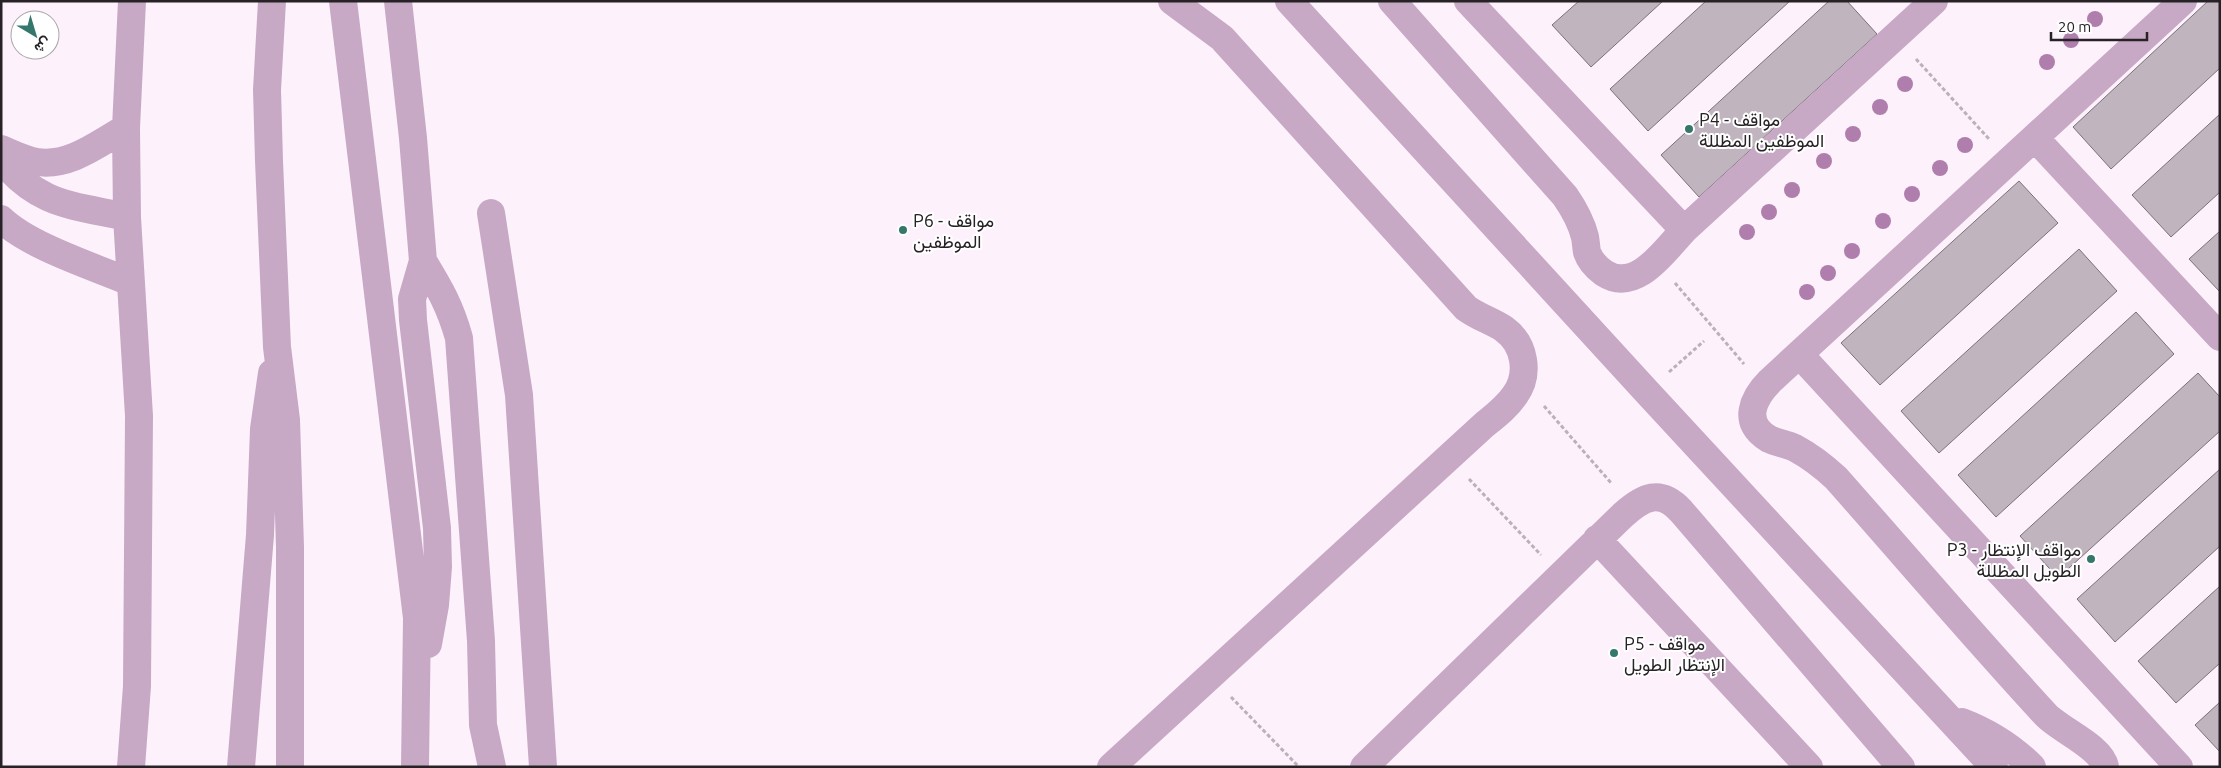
<svg xmlns="http://www.w3.org/2000/svg" width="2221" height="768" viewBox="0 0 2221 768" font-family="Ubuntu,Vazirmatn,sans-serif">
<style>
.building{fill:#c0b5bf;stroke:#7b717a}
.lines{fill:none;stroke-linecap:round;stroke-linejoin:round}
.path{stroke:#bab1b9;stroke-width:3;stroke-dasharray:4 2.5;stroke-linecap:butt}
.minor{stroke:#c8a9c5;stroke-width:28}
.tree{fill:#af7ead}
.poi-dot{fill:#35786b;stroke:#fff;stroke-width:2}
.labels{text-anchor:middle;dominant-baseline:central;stroke-width:4;stroke-linejoin:round;paint-order:stroke}
.poi-label{font-size:18px;fill:#262225;stroke:#fff;text-anchor:start}
</style>
<rect width="100%" height="100%" fill="#fdf2fc"/>
<path class="building" d="M 1579,1 L 1663,1 L 1591,67 L 1552,25 Z
M 1706,1 L 1790,1 L 1648,131 L 1610,89 Z
M 1829,1 L 1847,1 L 1877,34 L 1699,197 L 1661,155 Z
M 2208,1 L 2220,1 L 2220,68 L 2111,169 L 2073,127 Z
M 2220,114 L 2220,192 L 2171,237 L 2132,195 Z
M 2019,181 L 2058,223 L 1880,385 L 1841,343 Z
M 2220,231 L 2220,292 L 2189,259 Z
M 2079,249 L 2117,291 L 1939,453 L 1901,411 Z
M 2136,312 L 2174,354 L 1996,517 L 1958,475 Z
M 2198,373 L 2220,397 L 2220,431 L 2058,578 L 2020,536 Z
M 2220,469 L 2220,546 L 2115,642 L 2077,599 Z
M 2220,586 L 2220,663 L 2176,703 L 2138,661 Z
M 2220,702 L 2220,752 L 2195,725 Z"/>
<g class="lines">
<path class="path" d="M 1916,59 L 1989,139
M 1675,283 L 1744,364
M 1669,372 L 1704,341
M 1544,406 L 1612,484
M 1469,479 L 1541,555
M 1231,697 L 1299,767"/>
<path class="minor" d="M 272,1 L 267,90 L 269,161 L 277,347 L 286,420 L 290,547 L 290,767
M 343,1 L 417,618 L 415,767
M 398,1 L 413,138 L 423,261 L 412,299 L 413,320 L 437,528 L 438,567 L 435,605 L 428,644
M 1289,1 L 1647,392 L 1994,767
M 1392,1 L 1565,196 C 1574,209 1581,221 1585,237 C 1586,242 1586,247 1587,252 C 1590,261 1597,268 1604,273 C 1636,294 1665,250 1684,230 L 1934,1
M 1468,1 L 1684,230
M 2035,138 L 2220,337
M 1,149 C 13,154 25,160 37,162 C 70,167 99,143 126,128
M 1,159 C 38,206 73,205 127,217
M 491,213 L 519,395 L 543,767
M 1,219 C 29,246 92,266 130,282
M 423,261 C 440,289 450,306 459,338 L 481,641 L 483,725 L 492,767
M 1800,355 L 2179,767
M 1597,539 L 1809,767
M 1962,722 C 1988,732 2012,747 2032,767
M 131,767 L 137,686 L 139,416 L 127,217 L 126,128 L 132,1
M 241,767 L 260,535 L 264,429 L 272,373
M 1111,767 L 1484,425 C 1495,416 1507,407 1515,395 C 1530,374 1525,344 1504,329 C 1492,321 1478,317 1466,308 L 1222,38 L 1172,1
M 1364,767 L 1623,515 C 1643,497 1660,488 1681,511 L 1901,767
M 2105,767 C 2102,747 2060,730 2046,715 C 1974,637 1906,557 1836,478 C 1823,466 1810,456 1795,448 C 1787,444 1777,443 1769,439 C 1741,423 1753,398 1770,381 L 2183,1"/>
</g>
<g class="tree">
<circle cx="2095" cy="19" r="8"/>
<circle cx="2071" cy="40" r="8"/>
<circle cx="2047" cy="62" r="8"/>
<circle cx="1905" cy="84" r="8"/>
<circle cx="1880" cy="107" r="8"/>
<circle cx="1853" cy="134" r="8"/>
<circle cx="1965" cy="145" r="8"/>
<circle cx="1824" cy="161" r="8"/>
<circle cx="1940" cy="168" r="8"/>
<circle cx="1792" cy="190" r="8"/>
<circle cx="1912" cy="194" r="8"/>
<circle cx="1769" cy="212" r="8"/>
<circle cx="1883" cy="221" r="8"/>
<circle cx="1747" cy="232" r="8"/>
<circle cx="1852" cy="251" r="8"/>
<circle cx="1828" cy="273" r="8"/>
<circle cx="1807" cy="292" r="8"/>
</g>
<g class="poi-dot">
<circle cx="1689" cy="129" r="5"/>
<circle cx="903" cy="230" r="5"/>
<circle cx="2091" cy="559" r="5"/>
<circle cx="1614" cy="653" r="5"/>
</g>
<g class="labels">
<g class="poi-label">
<text x="1699" y="119">P4 - مواقف<tspan x="1699" dy="21">الموظفين المظللة</tspan></text>
<text x="913" y="220">P6 - مواقف<tspan x="913" dy="21">الموظفين</tspan></text>
<text x="2081" y="549" text-anchor="end">P3 - مواقف الإنتظار<tspan x="2081" dy="21">الطويل المظللة</tspan></text>
<text x="1624" y="643">P5 - مواقف<tspan x="1624" dy="21">الإنتظار الطويل</tspan></text>
</g>
</g>
<rect width="2221" height="768" fill="none" stroke="#262225" stroke-width="5"/>
<g transform="translate(35 35) rotate(142)"><circle r="24" fill="#ffffff" stroke="#a8a7a8"/>
<path d="M0-4L9 19L0 12L-9 19Z" fill="#35786b"/>
<text y="-8" font-size="14" font-weight="bold" text-anchor="middle" fill="#262225">ش</text>
</g>
<path d="M2051 32v8h96v-8" fill="none" stroke="#262225" stroke-width="2.5"/>
<text x="2058" y="32" font-size="15" fill="#262225" stroke="#ffffff" stroke-width="4" paint-order="stroke">20 m</text>
</svg>
